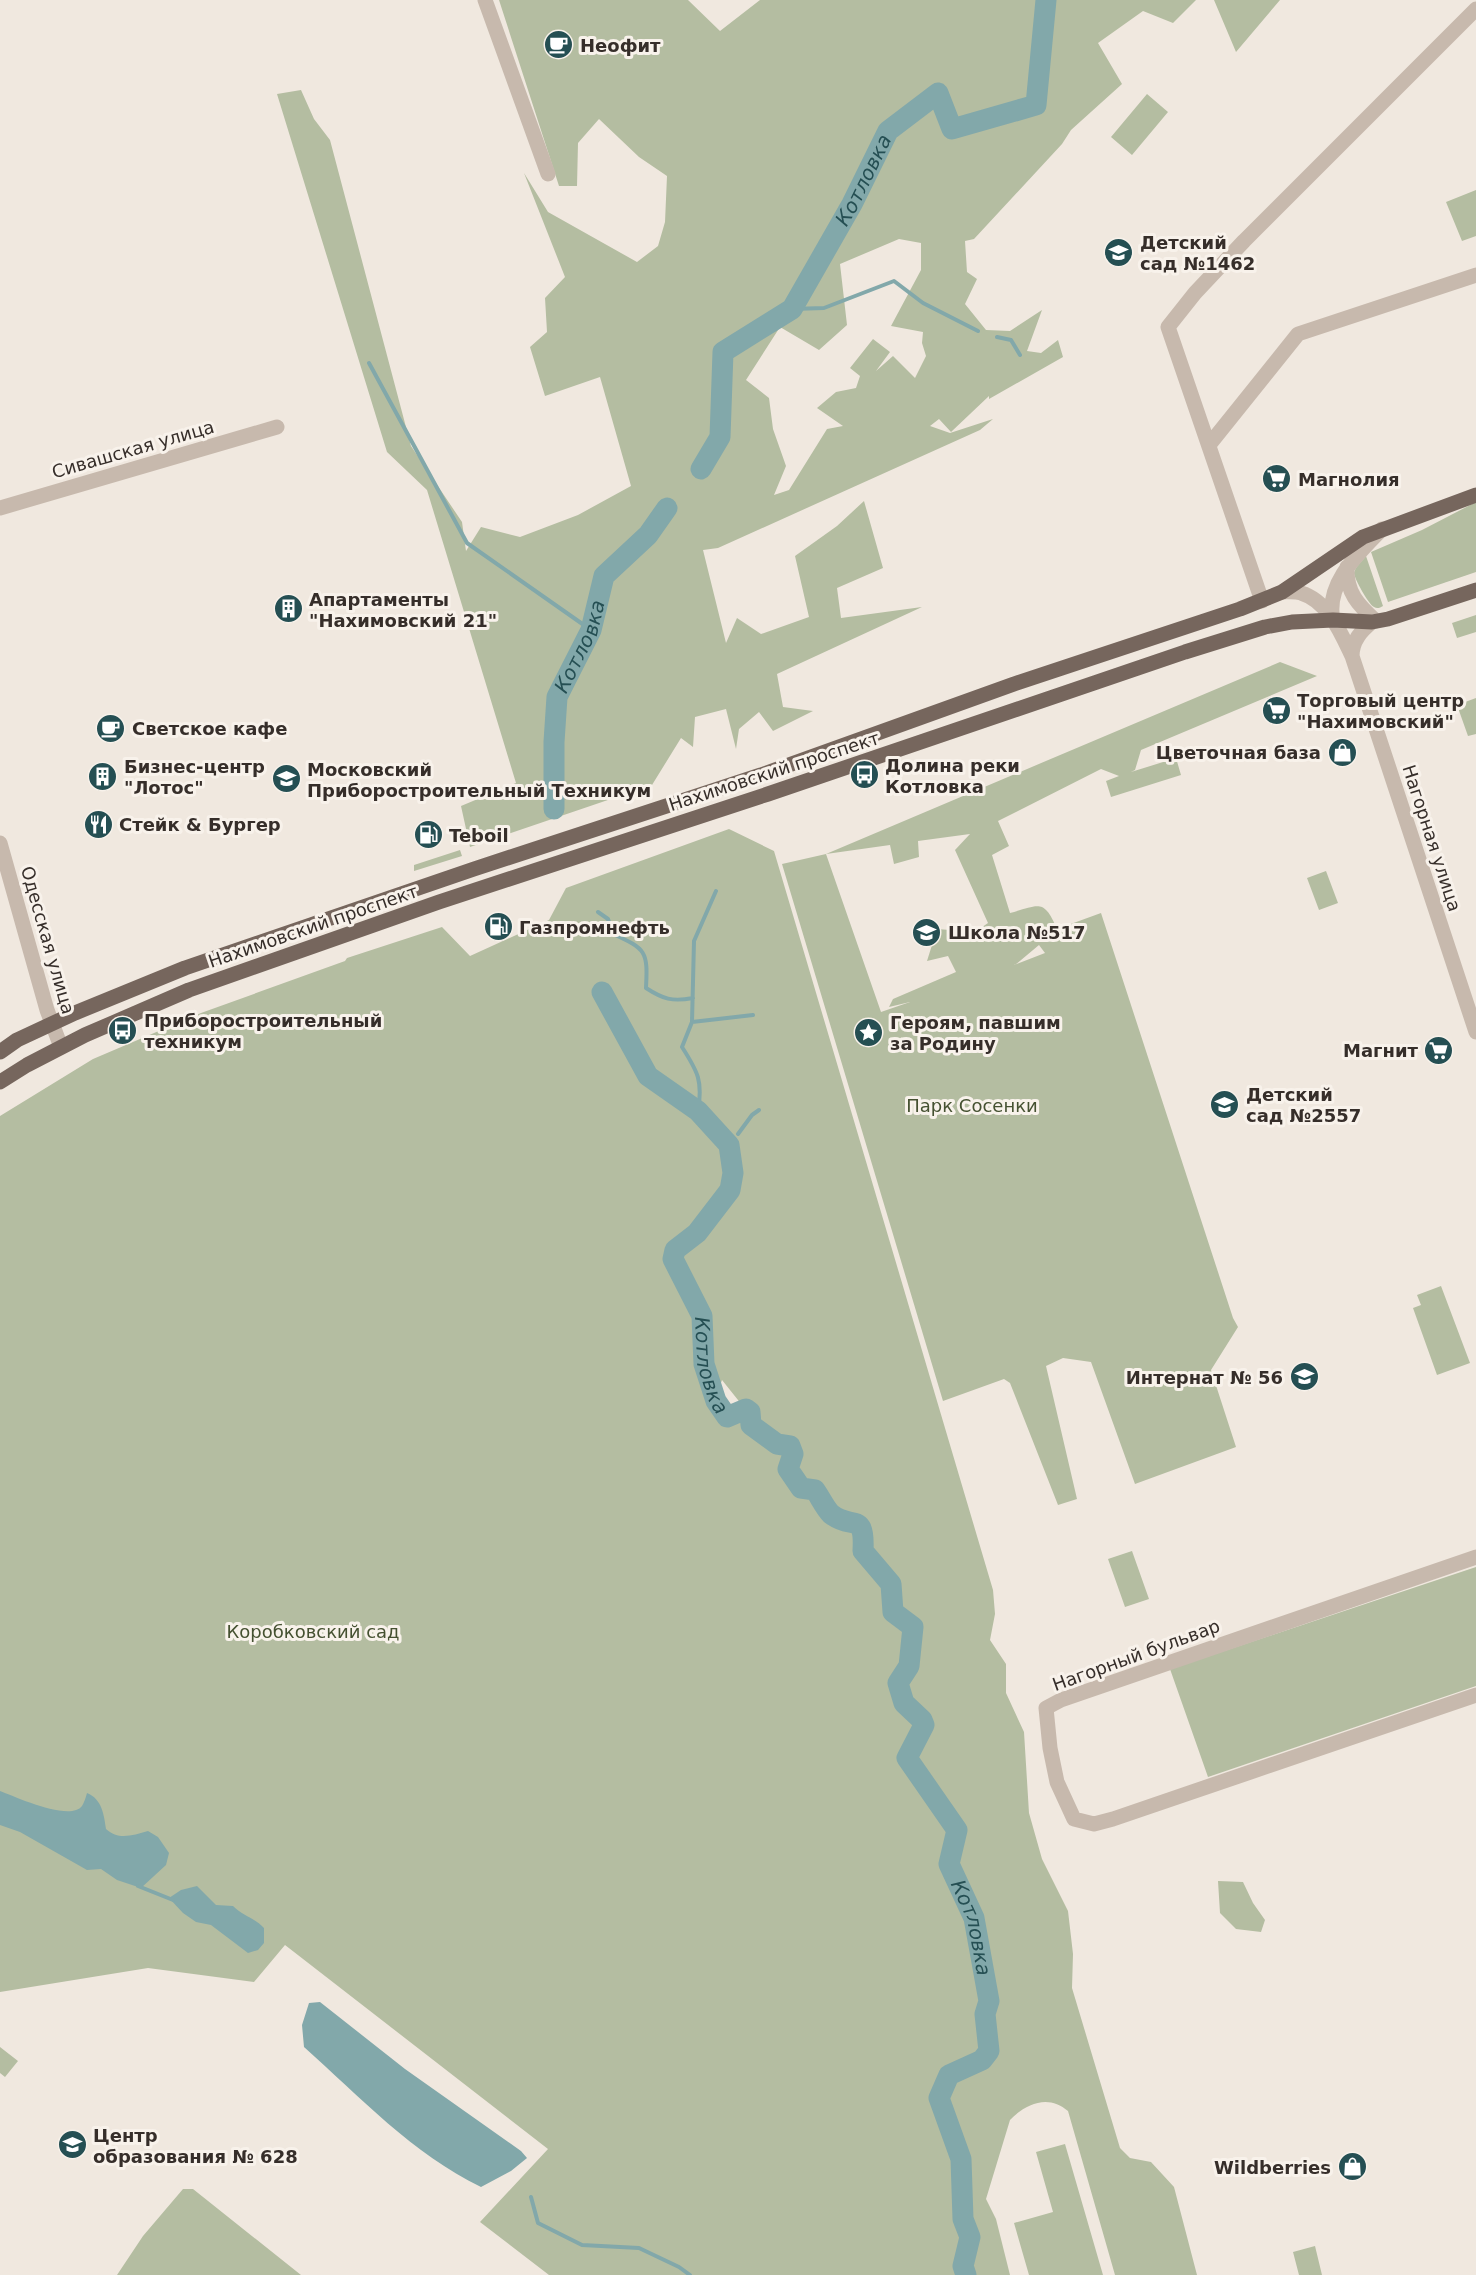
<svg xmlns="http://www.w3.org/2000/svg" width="1476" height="2275" viewBox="0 0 1476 2275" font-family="'DejaVu Sans',sans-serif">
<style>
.green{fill:#b4bda1;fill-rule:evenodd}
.water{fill:#82a8aa}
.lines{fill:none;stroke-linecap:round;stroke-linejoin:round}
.stream{stroke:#82a8aa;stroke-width:4}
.river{stroke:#82a8aa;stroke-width:21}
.minor{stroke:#c7b9ad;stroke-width:15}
.major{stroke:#76665d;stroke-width:15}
.labels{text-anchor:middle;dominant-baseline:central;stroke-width:6;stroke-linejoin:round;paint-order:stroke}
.poi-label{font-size:18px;font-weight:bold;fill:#362e2a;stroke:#f8f2eb;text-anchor:start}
.street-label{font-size:18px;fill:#362e2a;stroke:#f8f2eb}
.park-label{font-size:18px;fill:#455131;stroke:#f8f2eb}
.water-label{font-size:20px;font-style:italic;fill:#254f53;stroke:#f8f2eb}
</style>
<rect width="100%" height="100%" fill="#f0e8df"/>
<path class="green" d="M 499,0 L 688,0 L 720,31 L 760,0 L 1196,0 L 1173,23 L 1143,11 L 1098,43 L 1122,84 L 1071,130 L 1062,144 L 974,239 L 965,241 L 967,272 L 977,279 L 965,304 L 986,330 L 1010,331 L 1042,310 L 1027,351 L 1041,353 L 1058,340 L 1063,357 L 989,399 L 989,396 L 951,432 L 939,419 L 930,426 L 950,433 L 993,419 L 980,430 L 718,548 L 703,550 L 726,643 L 737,618 L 761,634 L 809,617 L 795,556 L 837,526 L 864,501 L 883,568 L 837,588 L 841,618 L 922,607 L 777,674 L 783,707 L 813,711 L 773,731 L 759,712 L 739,729 L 736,749 L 726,709 L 695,717 L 693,747 L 681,738 L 652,785 L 470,847 L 461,806 L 516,783 L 427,490 L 387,452 L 277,94 L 301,90 L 314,119 L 330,140 L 411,446 L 462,522 L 466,551 L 481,527 L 520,537 L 578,515 L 631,486 L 600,377 L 545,396 L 530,347 L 547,332 L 545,298 L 565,277 L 524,173 L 548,212 L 637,262 L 658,246 L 665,222 L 667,176 L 639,157 L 599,119 L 578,143 L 577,186 L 559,186 ZM 899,239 L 921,243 L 921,270 L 891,326 L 923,332 L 922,343 L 926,356 L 915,378 L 893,356 L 876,371 L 890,352 L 873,339 L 850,368 L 860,376 L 856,388 L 836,392 L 817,408 L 843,426 L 827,429 L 789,490 L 774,495 L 786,466 L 773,429 L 769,398 L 746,380 L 780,327 L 819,350 L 847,325 L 840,264 Z
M 1214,0 L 1280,0 L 1236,52 Z
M 1147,94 L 1168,112 L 1132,155 L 1111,137 Z
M 1476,190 L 1476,236 L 1462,241 L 1446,202 Z
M 1476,502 L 1476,572 L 1388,602 L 1371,552 L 1422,530 Z
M 1366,556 L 1383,606 C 1380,608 1377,609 1374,607 C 1369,605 1354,578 1354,573 C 1355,567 1362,561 1366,556 Z
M 1476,615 L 1476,632 L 1457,638 L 1452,623 Z
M 1280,662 L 1317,676 L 1141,750 L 1135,770 L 1131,772 L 1176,758 L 1181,775 L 1111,797 L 1106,781 L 1119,776 L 1101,769 L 998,821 L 1009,846 L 992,855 L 1010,913 C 1039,905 1044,898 1057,929 L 1101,913 L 1233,1318 L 1238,1327 L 1211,1370 L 1236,1447 L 1135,1484 L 1091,1362 L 1063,1358 L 1046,1366 L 1077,1499 L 1058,1505 L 1010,1383 L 1004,1379 L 943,1401 L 782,864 L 826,854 ZM 970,834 L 955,850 L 988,923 L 975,932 L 937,929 L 927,961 L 948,956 L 956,972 L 893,999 L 889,1007 L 910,1002 L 881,1012 L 826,854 L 890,845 L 894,864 L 919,857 L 918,841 ZM 1039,945 L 1045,953 L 1014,965 L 1015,965 Z
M 1476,698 L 1476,734 L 1468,736 L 1457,705 Z
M 729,829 L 774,851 L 993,1590 L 995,1614 L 990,1640 L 1006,1664 L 1006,1693 L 1024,1732 L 1029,1813 L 1042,1859 L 1068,1911 L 1073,1954 L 1072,1988 L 1120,2148 L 1130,2158 L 1151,2162 L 1174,2187 L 1197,2275 L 1115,2275 L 1068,2111 C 1049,2094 1026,2103 1010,2120 L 986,2199 L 996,2219 L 1010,2275 L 549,2275 L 480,2222 L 548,2149 L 285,1945 L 254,1982 L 148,1968 L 0,1992 L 0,1116 L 93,1059 L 201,1013 L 345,961 L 347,958 L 442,927 L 470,956 L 549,920 L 566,888 ZM 722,1380 L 746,1410 L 745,1411 L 727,1418 L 714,1402 Z
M 460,850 L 462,856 L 414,871 L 414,865 Z
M 1326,871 L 1338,903 L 1319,910 L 1307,878 Z
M 1441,1286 L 1470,1363 L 1437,1375 L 1413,1308 L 1421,1305 L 1417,1295 Z
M 1132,1551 L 1149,1599 L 1125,1607 L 1108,1559 Z
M 1476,1567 L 1476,1686 L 1208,1777 L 1170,1669 Z
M 1218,1881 L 1243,1882 L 1253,1903 L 1265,1920 L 1261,1932 L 1236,1929 L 1220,1913 Z
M 0,2047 L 18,2061 L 5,2077 L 0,2073 Z
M 1065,2144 L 1103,2275 L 1029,2275 L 1014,2223 L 1053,2212 L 1036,2152 Z
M 183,2189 L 193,2189 L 301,2275 L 117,2275 L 143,2236 Z
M 1315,2246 L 1322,2275 L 1299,2275 L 1293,2252 Z"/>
<path class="water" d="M 0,1791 C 16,1797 70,1822 82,1806 C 84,1803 86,1797 87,1793 C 102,1799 104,1815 106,1829 C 119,1841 133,1835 148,1831 L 158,1837 L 169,1853 L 166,1865 L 141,1888 L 117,1880 L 101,1869 L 87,1870 L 20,1832 L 0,1825 Z
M 197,1886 L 216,1905 L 233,1906 C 243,1916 255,1918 264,1928 L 264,1943 L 258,1950 L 248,1953 L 211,1925 L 196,1922 L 183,1913 L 169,1898 L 181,1890 Z
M 320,2002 L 405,2069 L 521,2151 L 527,2158 L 511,2171 L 481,2187 C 413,2154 360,2097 304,2047 L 302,2025 L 309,2003 Z"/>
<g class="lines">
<path class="stream" d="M 792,309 L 824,308 L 894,281 L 923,303 L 978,331
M 997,337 L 1011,340 L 1020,355
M 369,363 L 467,543 L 591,630
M 598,912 L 608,919 L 613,934 C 646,949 648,951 646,988 C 663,999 672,1002 693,998
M 692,1022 L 753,1015
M 698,1111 C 703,1081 698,1072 682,1047 L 692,1022 L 694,941 L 716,891
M 738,1134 L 752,1115 L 759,1110
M 729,1145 L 732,1141
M 138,1886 L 173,1900
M 531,2197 L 538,2223 L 582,2245 L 639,2248 L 679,2267 L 690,2275"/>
<g class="river">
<path id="s1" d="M 701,469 L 720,437 L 723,352 L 792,309 L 852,204 L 888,131 L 938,93 L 952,129 L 1036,105 L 1046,0"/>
<path id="s2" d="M 554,809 L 554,742 L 557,697 L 591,630 L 604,576 L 648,535 L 667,508"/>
<path id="s3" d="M 602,992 L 648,1076 L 698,1111 L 729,1145 L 733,1173 L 730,1190 L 697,1233 L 675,1250 L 673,1259 L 702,1316 L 704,1364 L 716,1401 L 727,1417 L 746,1409 L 750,1412 L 751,1425 L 777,1444 L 790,1446 L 793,1454 L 788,1469 L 801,1488 L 815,1490 C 820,1497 825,1508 831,1514 C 852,1531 865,1510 863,1551 L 891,1584 L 893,1612 L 913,1627 L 909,1666 L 898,1683 L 904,1703 L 922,1720 L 924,1725 L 907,1758 L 957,1830 L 949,1864 L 974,1918 L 989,2001 L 985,2014 L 989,2051 L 982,2060 L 949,2075 L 939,2098 L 961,2159 L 963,2219 L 970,2237 L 963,2266 L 966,2275"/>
</g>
<path class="minor" d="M 485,0 L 548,174
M 1209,445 L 1298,334 L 1476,275
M 0,508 L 277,427
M 1347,567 C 1346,592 1358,605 1376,621
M 1282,592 C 1288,592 1295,591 1301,593 C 1328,601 1341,633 1352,656 L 1476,1032
M 1262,601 L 1168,327 L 1195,293 L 1244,241 L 1476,9
M 1333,620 C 1325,583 1359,553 1382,529
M 1352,656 C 1352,641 1361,631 1372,622
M 0,843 L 47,1010 L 61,1047
M 1476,1557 L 1061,1700 L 1046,1708 L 1050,1748 L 1057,1782 L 1074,1819 L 1094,1824 L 1113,1819 L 1476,1695"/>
<path class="major" d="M 0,1052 L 17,1040 L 75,1013 L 185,968 L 474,869 L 761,775 L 1014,684 L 1240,609 L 1282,592 L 1363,537 L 1476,495
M 0,1082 L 27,1065 L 85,1035 L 189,990 L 439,902 L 768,794 L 1185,652 L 1265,627 L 1292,622 L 1333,620 L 1372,622 L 1388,619 L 1476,590"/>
</g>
<defs>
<symbol id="cafe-disc" viewBox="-11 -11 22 22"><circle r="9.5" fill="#254f53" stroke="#f8f2eb"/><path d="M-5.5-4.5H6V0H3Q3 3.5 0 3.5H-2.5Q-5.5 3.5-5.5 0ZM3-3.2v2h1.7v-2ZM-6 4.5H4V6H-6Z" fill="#fff"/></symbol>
<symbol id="school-disc" viewBox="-11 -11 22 22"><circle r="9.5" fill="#254f53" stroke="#f8f2eb"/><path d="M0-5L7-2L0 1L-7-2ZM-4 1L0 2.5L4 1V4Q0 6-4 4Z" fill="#fff"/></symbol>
<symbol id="supermarket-disc" viewBox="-11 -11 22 22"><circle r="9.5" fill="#254f53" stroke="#f8f2eb"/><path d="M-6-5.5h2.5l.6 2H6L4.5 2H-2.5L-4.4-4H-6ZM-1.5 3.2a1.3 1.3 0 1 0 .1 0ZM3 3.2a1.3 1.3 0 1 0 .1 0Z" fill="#fff"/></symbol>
<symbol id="building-disc" viewBox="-11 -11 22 22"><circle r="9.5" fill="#254f53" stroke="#f8f2eb"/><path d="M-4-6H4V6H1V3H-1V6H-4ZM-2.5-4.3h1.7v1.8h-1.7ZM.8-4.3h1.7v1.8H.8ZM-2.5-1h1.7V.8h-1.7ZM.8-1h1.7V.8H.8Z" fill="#fff"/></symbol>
<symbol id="shop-disc" viewBox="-11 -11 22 22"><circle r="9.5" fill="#254f53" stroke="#f8f2eb"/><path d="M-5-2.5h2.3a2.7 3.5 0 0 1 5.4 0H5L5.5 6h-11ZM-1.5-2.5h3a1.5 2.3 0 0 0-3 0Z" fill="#fff"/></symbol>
<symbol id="bus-disc" viewBox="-11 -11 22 22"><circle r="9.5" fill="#254f53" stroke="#f8f2eb"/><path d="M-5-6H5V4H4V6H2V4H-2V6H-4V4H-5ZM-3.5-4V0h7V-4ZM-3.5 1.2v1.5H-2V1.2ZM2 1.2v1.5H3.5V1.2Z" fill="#fff"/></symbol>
<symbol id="university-disc" viewBox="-11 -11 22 22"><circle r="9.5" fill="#254f53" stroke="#f8f2eb"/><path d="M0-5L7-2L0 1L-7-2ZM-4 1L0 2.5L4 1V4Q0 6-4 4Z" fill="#fff"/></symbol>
<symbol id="restaurant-disc" viewBox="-11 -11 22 22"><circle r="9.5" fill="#254f53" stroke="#f8f2eb"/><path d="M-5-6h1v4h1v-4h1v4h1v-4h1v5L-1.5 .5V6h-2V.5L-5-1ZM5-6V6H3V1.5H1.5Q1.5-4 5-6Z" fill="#fff"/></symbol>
<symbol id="fuel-disc" viewBox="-11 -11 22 22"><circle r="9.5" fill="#254f53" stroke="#f8f2eb"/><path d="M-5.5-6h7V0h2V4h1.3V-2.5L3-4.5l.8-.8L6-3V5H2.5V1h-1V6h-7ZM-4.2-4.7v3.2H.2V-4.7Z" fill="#fff"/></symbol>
<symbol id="sight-disc" viewBox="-11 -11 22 22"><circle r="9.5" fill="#254f53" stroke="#f8f2eb"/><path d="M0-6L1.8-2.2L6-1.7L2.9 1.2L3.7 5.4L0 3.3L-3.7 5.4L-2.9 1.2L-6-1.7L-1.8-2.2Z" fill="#fff"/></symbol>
</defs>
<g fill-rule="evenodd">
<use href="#cafe-disc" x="542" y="28" width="33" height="33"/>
<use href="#school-disc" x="1102" y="236" width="33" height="33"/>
<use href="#supermarket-disc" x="1260" y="462" width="33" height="33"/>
<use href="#building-disc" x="272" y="592" width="33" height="33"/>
<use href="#supermarket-disc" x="1260" y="694" width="33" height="33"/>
<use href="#cafe-disc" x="94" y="712" width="33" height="33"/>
<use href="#shop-disc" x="1326" y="736" width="33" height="33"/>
<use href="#bus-disc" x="848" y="758" width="33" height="33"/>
<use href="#building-disc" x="86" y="760" width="33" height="33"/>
<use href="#university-disc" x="270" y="762" width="33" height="33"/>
<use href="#restaurant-disc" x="82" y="808" width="33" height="33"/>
<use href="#fuel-disc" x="412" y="818" width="33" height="33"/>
<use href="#fuel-disc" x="482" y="910" width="33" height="33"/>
<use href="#school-disc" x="910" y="916" width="33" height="33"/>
<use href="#bus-disc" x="106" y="1014" width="33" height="33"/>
<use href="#sight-disc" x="852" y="1016" width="33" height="33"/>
<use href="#supermarket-disc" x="1422" y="1034" width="33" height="33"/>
<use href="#school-disc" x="1208" y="1088" width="33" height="33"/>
<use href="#school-disc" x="1288" y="1360" width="33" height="33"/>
<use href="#school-disc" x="56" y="2128" width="33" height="33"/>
<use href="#shop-disc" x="1336" y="2150" width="33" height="33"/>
</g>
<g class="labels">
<g class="poi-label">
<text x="580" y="45">Неофит</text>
<text x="1140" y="242">Детский<tspan x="1140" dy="21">сад №1462</tspan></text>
<text x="1298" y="479">Магнолия</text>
<text x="309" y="599">Апартаменты<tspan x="309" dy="21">"Нахимовский 21"</tspan></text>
<text x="1297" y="700">Торговый центр<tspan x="1297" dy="21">"Нахимовский"</tspan></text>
<text x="132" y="728">Светское кафе</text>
<text x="1321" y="752" text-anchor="end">Цветочная база</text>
<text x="885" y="765">Долина реки<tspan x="885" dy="21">Котловка</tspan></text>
<text x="124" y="766">Бизнес-центр<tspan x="124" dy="21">"Лотос"</tspan></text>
<text x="307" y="769">Московский<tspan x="307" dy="21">Приборостроительный Техникум</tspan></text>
<text x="119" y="824">Стейк &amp; Бургер</text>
<text x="449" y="835">Teboil</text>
<text x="519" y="927">Газпромнефть</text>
<text x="948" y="932">Школа №517</text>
<text x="144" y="1020">Приборостроительный<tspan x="144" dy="21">техникум</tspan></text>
<text x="890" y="1022">Героям, павшим<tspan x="890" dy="21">за Родину</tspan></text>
<text x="1418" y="1050" text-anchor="end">Магнит</text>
<text x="1246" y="1094">Детский<tspan x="1246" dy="21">сад №2557</tspan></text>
<text x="1283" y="1377" text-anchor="end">Интернат № 56</text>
<text x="93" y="2135">Центр<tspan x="93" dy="21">образования № 628</tspan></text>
<text x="1331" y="2167" text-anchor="end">Wildberries</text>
</g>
<g class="street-label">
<text transform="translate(133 449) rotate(-16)">Сивашская улица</text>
<text transform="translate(774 771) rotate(-18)">Нахимовский проспект</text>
<text transform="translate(1432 838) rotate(72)">Нагорная улица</text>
<text transform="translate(313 926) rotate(-19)">Нахимовский проспект</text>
<text transform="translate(48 940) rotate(74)">Одесская улица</text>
<text transform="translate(1136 1655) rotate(-20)">Нагорный бульвар</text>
</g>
<g class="park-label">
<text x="972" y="1105">Парк Сосенки</text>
<text x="313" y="1631">Коробковский сад</text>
</g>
<g class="water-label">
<text stroke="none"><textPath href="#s1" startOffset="351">Котловка</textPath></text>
<text stroke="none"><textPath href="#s2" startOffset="168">Котловка</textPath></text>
<text stroke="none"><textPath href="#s3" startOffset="454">Котловка</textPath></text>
<text stroke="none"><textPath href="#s3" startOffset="1176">Котловка</textPath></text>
</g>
</g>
</svg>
